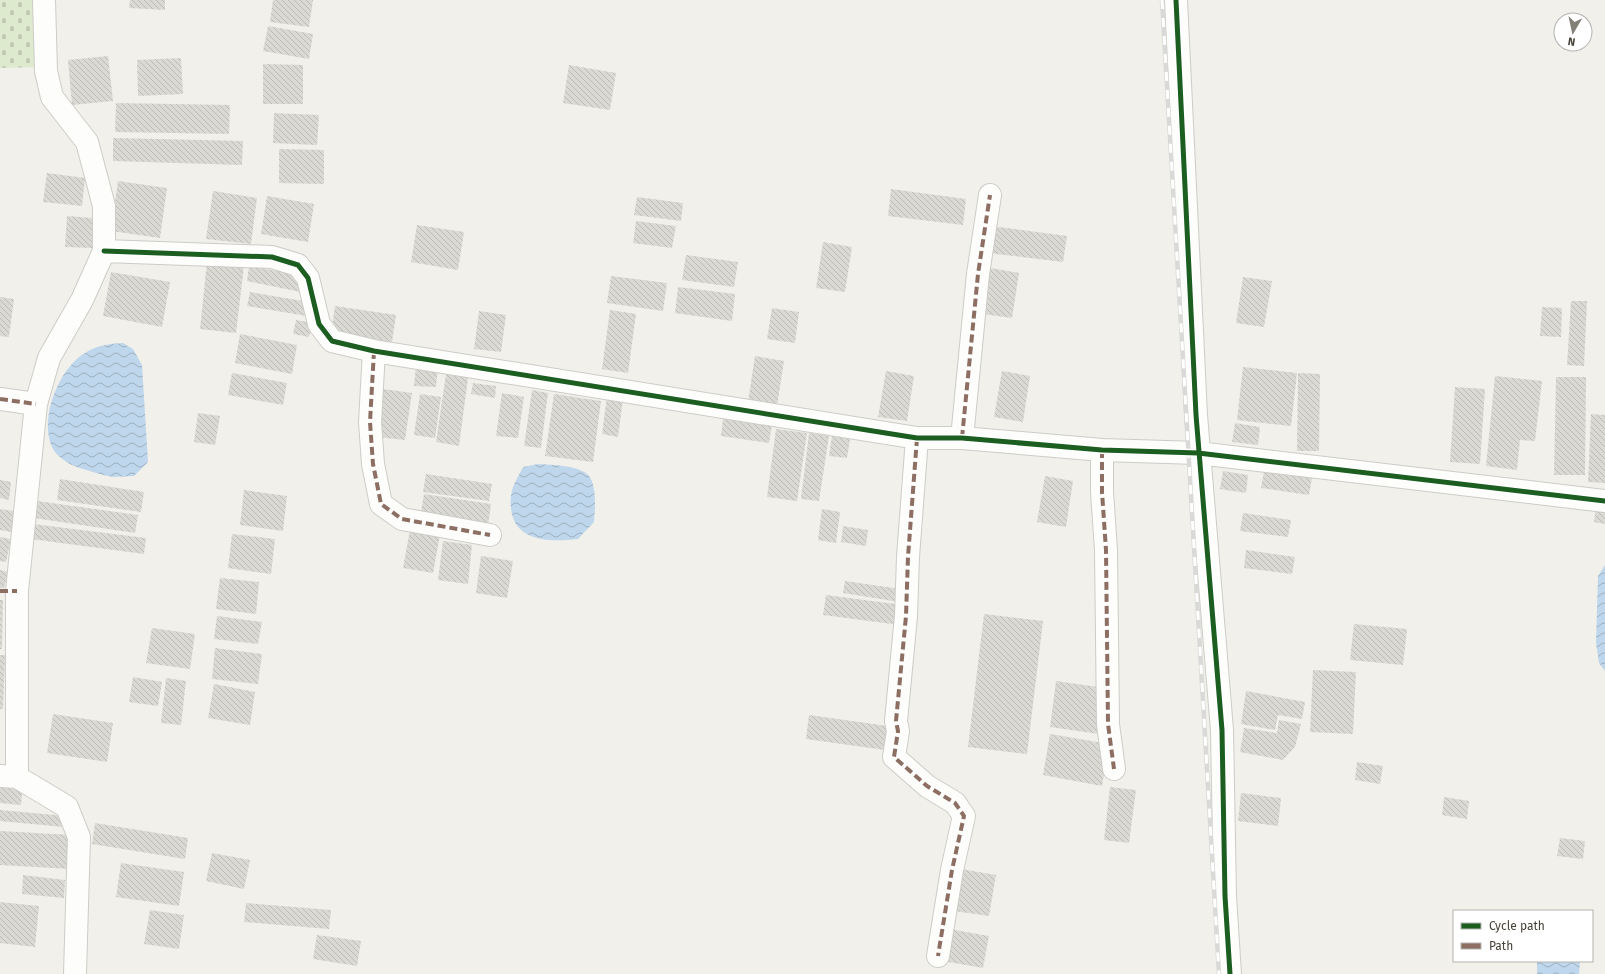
<svg xmlns="http://www.w3.org/2000/svg" width="1605" height="974" viewBox="0 0 1605 974" font-family="'Fira Sans',sans-serif">
<style>
.cemetery{fill:url(#cemetery-stones)}
.water{fill:url(#water-waves)}
.building{fill:url(#building-back-hatch)}
.lines{fill:none;stroke-linecap:round;stroke-linejoin:round}
.minor-casing{stroke:#cdccc7;stroke-width:24}
.minor{stroke:#fdfdfc;stroke-width:22}
.rail-casing{stroke:#d9d9d8;stroke-width:4.5}
.rail{stroke:#fff;stroke-width:3;stroke-dasharray:9;stroke-linecap:butt}
.quiet{stroke:#8d6e63;stroke-width:4;stroke-dasharray:8 4;stroke-linecap:butt}
.cycleway-casing{stroke:#fff;stroke-width:8}
.cycleway{stroke:#1b5e20;stroke-width:5}
</style>
<defs>
<pattern id="cemetery-stones" width="16" height="16" patternUnits="userSpaceOnUse"><rect width="16" height="16" fill="#ddeacd"/><path d="M2 7V4a2 2 0 0 1 4 0v3zM10 15v-3a2 2 0 0 1 4 0v3z" fill="#bfcab1"/></pattern>
<pattern id="water-waves" width="16" height="10" patternUnits="userSpaceOnUse"><rect width="16" height="10" fill="#bfd7ec"/><path d="M0 5q4-4 8 0t8 0" fill="none" stroke="#9db0c0"/></pattern>
<pattern id="building-back-hatch" width="6" height="6" patternUnits="userSpaceOnUse"><rect width="6" height="6" fill="#dad9d4"/><path d="M-1 5l2 2M0 0l6 6M5-1l2 2" fill="none" stroke="#bcbbb7"/></pattern>
</defs>
<rect width="100%" height="100%" fill="#f1f0eb"/>
<path class="cemetery" d="M 0,0 L 39,0 L 42,67 L 0,68 Z"/>
<path class="water" d="M 123,343 L 133,349 L 142,365 L 148,462 L 134,476 C 127,476 120,477 113,477 C 106,476 78,468 72,465 C 67,463 58,456 55,452 C 36,425 58,368 85,353 C 97,345 109,344 123,343 Z
M 538,464 C 551,465 580,465 589,476 C 597,486 595,510 594,522 L 578,539 C 552,542 514,543 511,508 C 510,501 511,493 513,487 C 516,480 520,473 523,467 Z
M 1605,565 L 1605,671 L 1599,663 L 1596,643 L 1598,576 Z
M 1537,961 L 1580,961 L 1579,974 L 1537,974 Z"/>
<path class="building" d="M 130,0 L 165,0 L 165,10 L 129,8 Z
M 273,0 L 313,0 L 309,27 L 270,22 Z
M 268,26 L 313,34 L 309,59 L 263,51 Z
M 108,56 L 113,101 L 72,105 L 68,60 Z
M 181,58 L 183,94 L 138,96 L 137,60 Z
M 263,64 L 303,65 L 303,104 L 263,104 Z
M 569,65 L 616,73 L 610,110 L 563,103 Z
M 116,103 L 230,105 L 229,134 L 115,132 Z
M 274,113 L 319,115 L 317,145 L 273,143 Z
M 113,138 L 243,141 L 242,165 L 113,161 Z
M 279,149 L 324,150 L 324,184 L 279,183 Z
M 47,173 L 85,178 L 82,206 L 43,202 Z
M 118,181 L 167,188 L 160,238 L 111,231 Z
M 891,189 L 966,199 L 963,225 L 888,216 Z
M 213,191 L 257,198 L 251,244 L 206,239 Z
M 267,196 L 314,204 L 308,242 L 261,234 Z
M 637,197 L 683,203 L 681,221 L 634,215 Z
M 67,216 L 93,218 L 92,248 L 65,247 Z
M 636,221 L 676,226 L 672,248 L 633,243 Z
M 417,225 L 464,232 L 458,270 L 411,262 Z
M 991,226 L 1067,236 L 1063,262 L 988,253 Z
M 823,242 L 852,247 L 845,292 L 816,288 Z
M 686,255 L 738,262 L 734,287 L 682,280 Z
M 207,262 L 244,266 L 236,333 L 200,329 Z
M 249,266 L 300,275 L 306,293 L 247,281 Z
M 990,268 L 1019,273 L 1012,318 L 983,314 Z
M 111,272 L 170,282 L 162,327 L 103,316 Z
M 611,276 L 667,283 L 663,311 L 607,303 Z
M 1243,277 L 1272,281 L 1264,327 L 1236,323 Z
M 678,287 L 735,294 L 732,321 L 675,313 Z
M 250,292 L 309,302 L 307,316 L 247,306 Z
M 0,297 L 14,299 L 9,337 L 0,336 Z
M 1571,301 L 1587,301 L 1584,366 L 1567,365 Z
M 335,306 L 396,315 L 392,342 L 331,334 Z
M 1542,307 L 1562,308 L 1561,337 L 1540,336 Z
M 772,308 L 799,312 L 795,343 L 767,339 Z
M 610,310 L 636,314 L 628,373 L 602,369 Z
M 479,311 L 506,315 L 501,352 L 474,349 Z
M 296,320 L 312,323 L 309,337 L 293,334 Z
M 240,334 L 297,345 L 292,374 L 235,363 Z
M 755,356 L 784,361 L 777,406 L 748,402 Z
M 416,366 L 438,368 L 436,387 L 414,386 Z
M 1243,367 L 1297,373 L 1291,426 L 1237,420 Z
M 886,371 L 914,376 L 907,421 L 878,417 Z
M 1002,371 L 1030,376 L 1023,422 L 994,417 Z
M 232,373 L 287,383 L 283,405 L 228,395 Z
M 1298,373 L 1320,374 L 1319,451 L 1297,451 Z
M 446,374 L 468,378 L 459,446 L 436,442 Z
M 1495,376 L 1542,381 L 1535,441 L 1520,440 L 1517,470 L 1486,466 Z
M 1556,377 L 1586,377 L 1585,475 L 1554,475 Z
M 473,383 L 496,386 L 495,398 L 471,394 Z
M 1455,387 L 1485,389 L 1480,464 L 1450,462 Z
M 383,389 L 412,393 L 405,440 L 377,437 Z
M 532,390 L 548,393 L 541,448 L 524,446 Z
M 502,393 L 524,397 L 518,438 L 496,436 Z
M 420,394 L 441,397 L 435,438 L 414,435 Z
M 554,394 L 601,401 L 593,462 L 545,456 Z
M 607,396 L 623,399 L 618,437 L 602,434 Z
M 198,413 L 220,416 L 215,445 L 194,442 Z
M 1591,414 L 1605,415 L 1605,483 L 1588,482 Z
M 723,419 L 772,425 L 769,443 L 721,436 Z
M 1235,423 L 1260,427 L 1258,445 L 1232,442 Z
M 776,429 L 807,433 L 797,501 L 767,497 Z
M 809,433 L 829,436 L 819,501 L 801,499 Z
M 832,436 L 850,439 L 847,458 L 829,456 Z
M 1223,471 L 1248,475 L 1246,493 L 1220,489 Z
M 1264,471 L 1312,478 L 1309,495 L 1261,488 Z
M 426,474 L 492,484 L 489,501 L 423,492 Z
M 1045,476 L 1073,481 L 1066,527 L 1037,522 Z
M 60,479 L 144,492 L 141,512 L 57,500 Z
M 0,480 L 11,482 L 9,500 L 0,498 Z
M 244,490 L 287,496 L 283,531 L 240,525 Z
M 424,494 L 491,504 L 488,526 L 420,517 Z
M 37,501 L 138,515 L 135,533 L 34,518 Z
M 1596,507 L 1605,508 L 1605,524 L 1594,522 Z
M 0,509 L 14,511 L 11,532 L 0,530 Z
M 822,509 L 840,512 L 836,543 L 818,540 Z
M 1243,513 L 1291,520 L 1288,537 L 1240,531 Z
M 33,524 L 146,538 L 144,554 L 31,539 Z
M 843,526 L 868,530 L 866,546 L 841,542 Z
M 410,530 L 440,535 L 433,573 L 403,568 Z
M 232,534 L 275,539 L 271,574 L 228,568 Z
M 0,537 L 11,539 L 6,562 L 0,561 Z
M 443,541 L 472,545 L 468,584 L 438,580 Z
M 1246,550 L 1295,557 L 1292,574 L 1244,568 Z
M 481,556 L 513,561 L 507,598 L 476,593 Z
M 0,570 L 8,572 L 4,588 L 0,588 Z
M 220,578 L 259,582 L 256,614 L 216,609 Z
M 845,581 L 901,589 L 899,602 L 843,593 Z
M 826,595 L 903,605 L 900,625 L 823,615 Z
M 0,600 L 3,600 L 2,649 L 0,649 Z
M 984,614 L 1043,621 L 1027,754 L 968,747 Z
M 217,616 L 262,622 L 258,644 L 214,639 Z
M 1354,624 L 1407,629 L 1403,665 L 1350,660 Z
M 152,628 L 195,634 L 190,669 L 146,663 Z
M 215,648 L 262,654 L 258,684 L 212,679 Z
M 0,655 L 5,655 L 3,709 L 0,709 Z
M 1313,670 L 1356,672 L 1353,734 L 1310,732 Z
M 133,677 L 162,682 L 158,706 L 129,702 Z
M 166,678 L 186,681 L 181,725 L 161,723 Z
M 1056,681 L 1105,688 L 1099,734 L 1050,727 Z
M 214,684 L 255,692 L 250,725 L 208,718 Z
M 1246,691 L 1305,702 L 1302,719 L 1278,715 L 1275,730 L 1241,724 Z
M 53,714 L 113,723 L 107,762 L 47,753 Z
M 809,715 L 895,727 L 892,751 L 806,739 Z
M 1279,720 L 1301,724 L 1295,747 L 1283,760 L 1240,752 L 1244,728 L 1277,733 Z
M 1050,734 L 1109,744 L 1102,786 L 1043,775 Z
M 1357,762 L 1383,766 L 1380,784 L 1355,780 Z
M 0,783 L 23,785 L 21,805 L 0,803 Z
M 1110,787 L 1136,790 L 1129,843 L 1104,840 Z
M 1241,793 L 1281,798 L 1278,826 L 1238,821 Z
M 1444,797 L 1469,801 L 1467,819 L 1442,815 Z
M 0,810 L 65,816 L 64,827 L 0,821 Z
M 95,823 L 188,838 L 185,859 L 92,844 Z
M 0,831 L 72,835 L 70,869 L 0,865 Z
M 1560,838 L 1585,841 L 1583,859 L 1557,856 Z
M 212,853 L 250,860 L 244,889 L 206,881 Z
M 121,863 L 184,872 L 179,906 L 116,897 Z
M 961,869 L 996,875 L 989,916 L 954,911 Z
M 23,875 L 65,880 L 64,898 L 22,894 Z
M 0,902 L 39,906 L 35,947 L 0,943 Z
M 246,903 L 331,910 L 329,929 L 244,922 Z
M 150,910 L 184,915 L 179,949 L 144,944 Z
M 949,929 L 989,936 L 983,968 L 943,961 Z
M 317,935 L 361,941 L 357,966 L 313,959 Z"/>
<g class="lines">
<defs>
<path id="minor" d="M 1176,0 L 1196,415 L 1222,730 L 1225,896 L 1230,974
M 104,251 L 272,257 L 298,265 L 308,278 L 319,324 L 332,341 L 374,351 L 917,438 L 962,438 L 1102,450 L 1198,453 L 1605,501
M 374,351 L 370,422 L 373,464 L 381,504 L 402,519 L 490,535
M 0,399 L 36,404
M 917,438 L 908,557 L 906,616 L 896,721 L 898,731 L 894,757 L 927,786 L 955,803 L 964,816 L 952,870 L 938,956
M 962,438 L 978,274 L 990,195
M 1102,450 L 1102,492 L 1106,550 L 1108,724 L 1114,769
M 0,776 L 17,777 L 67,807 L 79,837 L 75,974
M 17,777 L 17,591 L 36,404 L 49,358 L 82,300 L 104,251 L 104,206 L 87,142 L 52,97 L 46,71 L 44,0"/>
</defs>
<use href="#minor" class="minor-casing"/>
<use href="#minor" class="minor"/>
<defs>
<path id="rail" d="M 1162,0 L 1219,974"/>
</defs>
<use href="#rail" class="rail-casing"/>
<use href="#rail" class="rail"/>
<path class="quiet" d="M 374,351 L 370,422 L 373,464 L 381,504 L 402,519 L 490,535
M 0,399 L 36,404
M 917,438 L 908,557 L 906,616 L 896,721 L 898,731 L 894,757 L 927,786 L 955,803 L 964,816 L 952,870 L 938,956
M 962,438 L 978,274 L 990,195
M 1102,450 L 1102,492 L 1106,550 L 1108,724 L 1114,769
M 0,591 L 17,591"/>
<defs>
<path id="cycleway" d="M 1176,0 L 1196,415 L 1222,730 L 1225,896 L 1230,974
M 104,251 L 272,257 L 298,265 L 308,278 L 319,324 L 332,341 L 374,351 L 917,438 L 962,438 L 1102,450 L 1198,453 L 1605,501"/>
</defs>
<use href="#cycleway" class="cycleway-casing"/>
<use href="#cycleway" class="cycleway"/>
</g>
<rect x="1453" y="910" width="140" height="52" fill="#ffffff" stroke="#b5b3af"/>
<rect x="1461" y="923" width="20" height="6" fill="#1b5e20" stroke="#b5b3af"/>
<text x="1489" y="930" font-size="12" fill="#474238">Cycle path</text>
<rect x="1461" y="943" width="20" height="6" fill="#8d6e63" stroke="#b5b3af"/>
<text x="1489" y="950" font-size="12" fill="#474238">Path</text>
<g transform="translate(1573 32) rotate(189)"><circle r="19" fill="#ffffff" stroke="#b5b3af"/>
<path d="M0-3L7 15L0 10L-7 15Z" fill="#827f77"/>
<text y="-6" font-size="11" font-weight="bold" text-anchor="middle" fill="#474238">N</text>
</g>
</svg>
